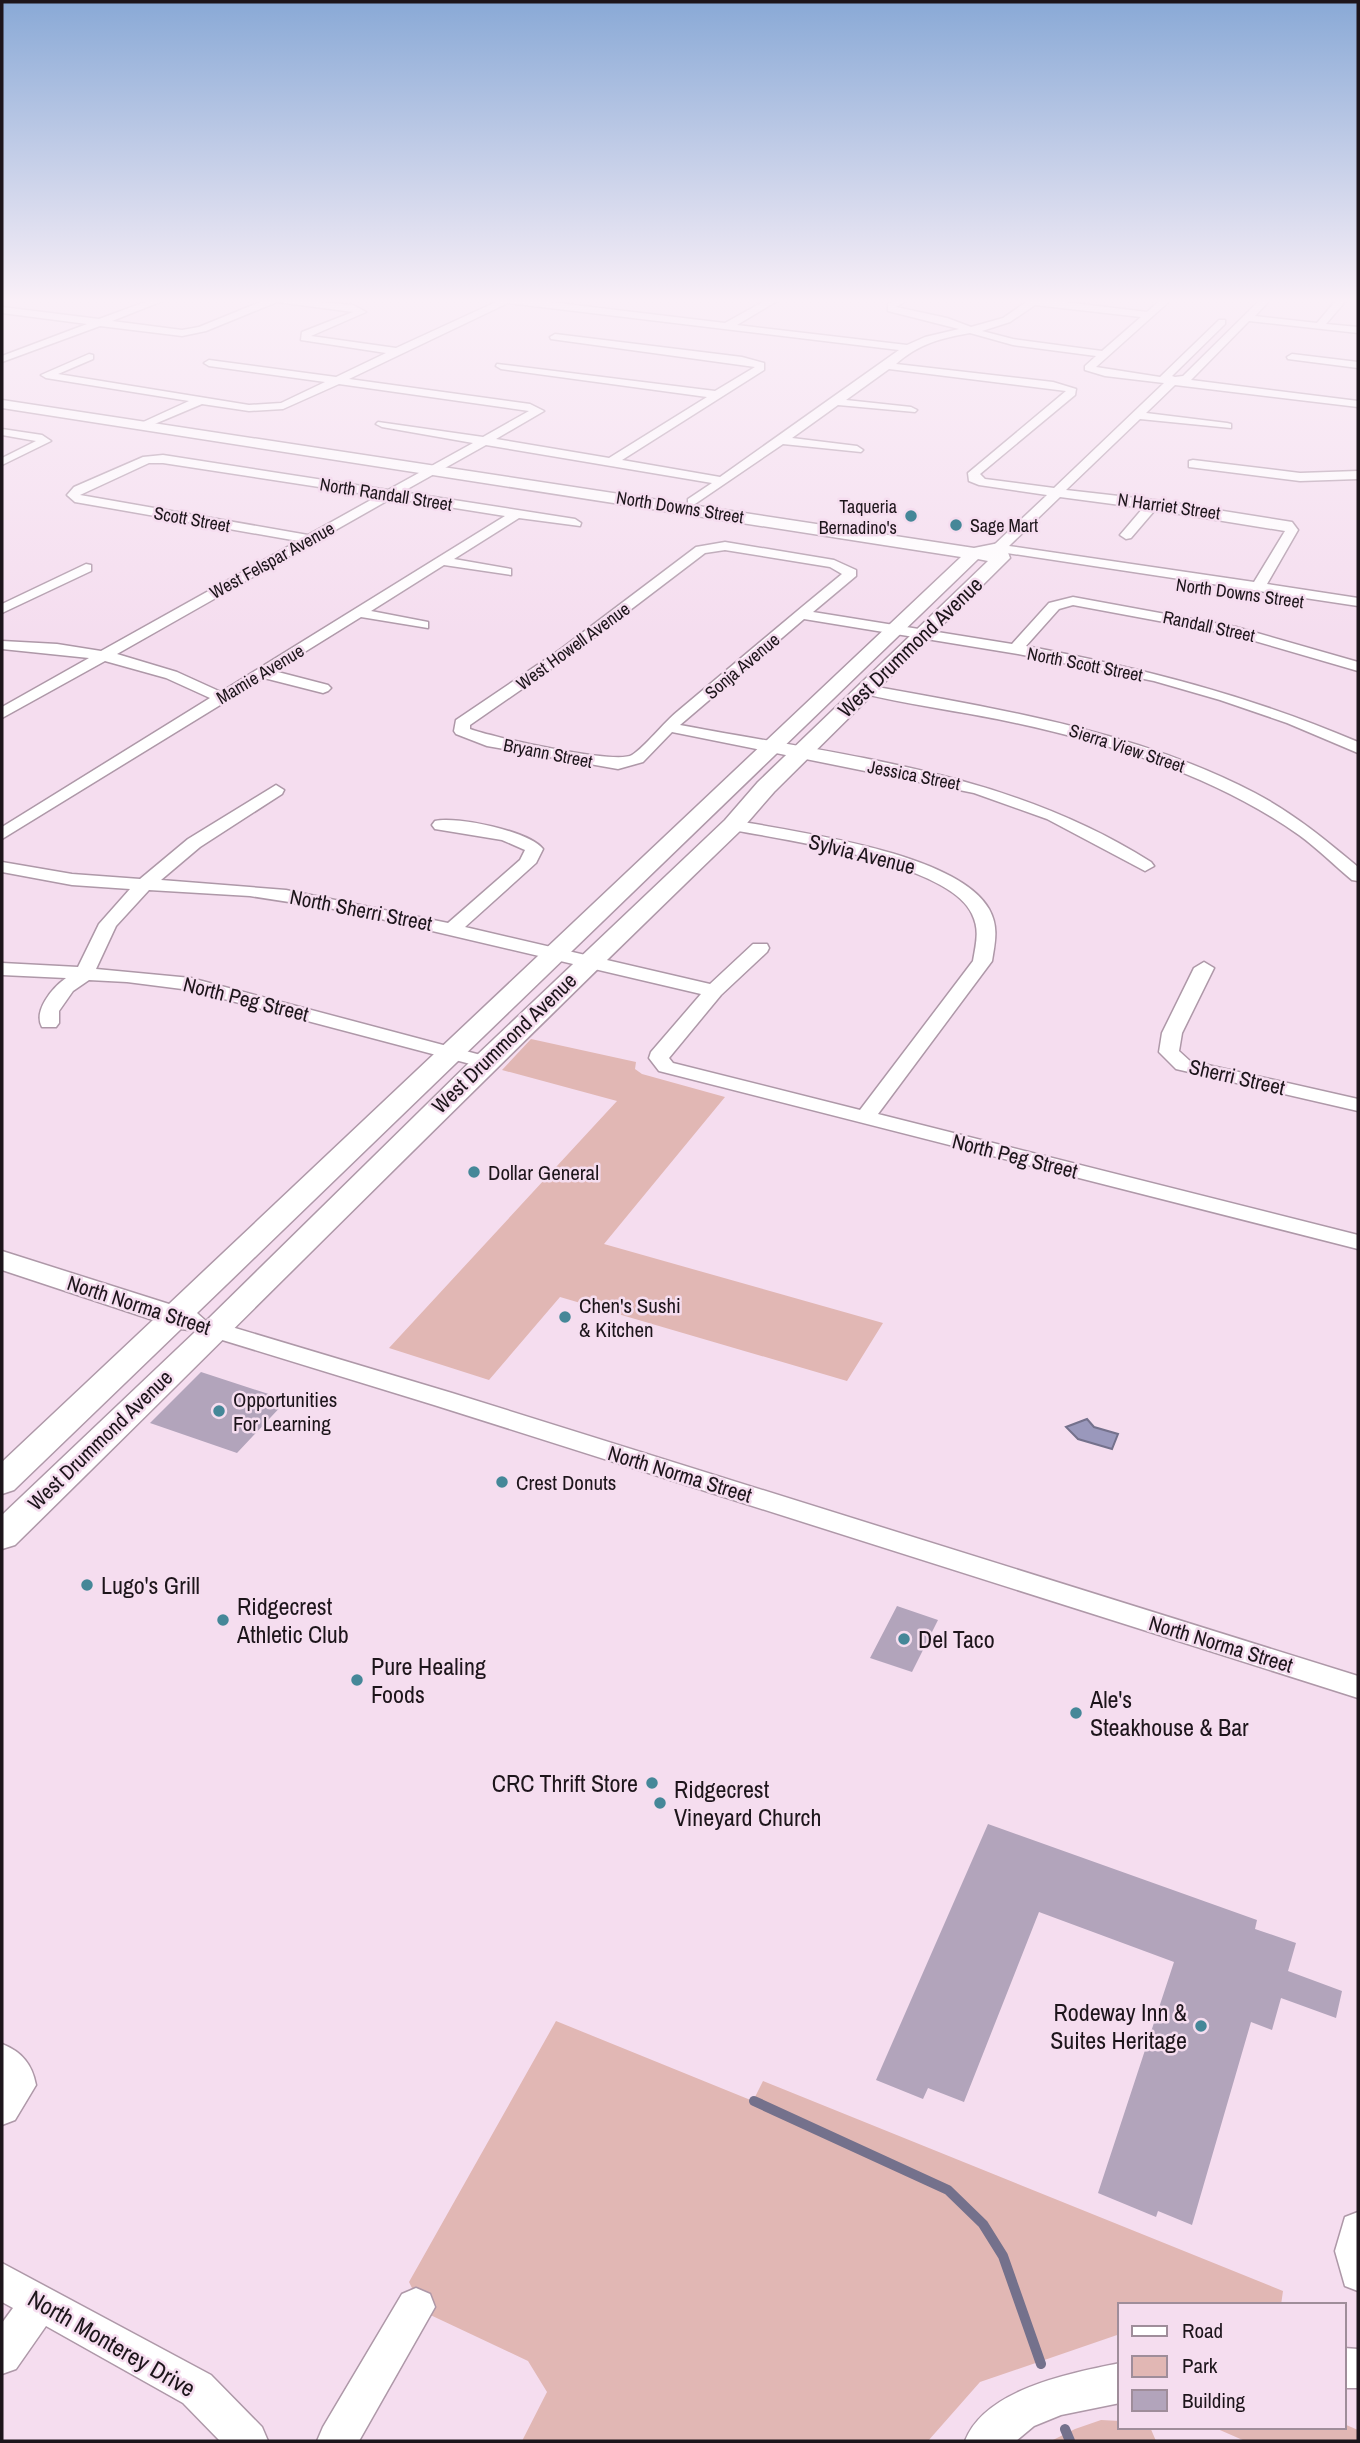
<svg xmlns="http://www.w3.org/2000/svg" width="1360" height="2443" viewBox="0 0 1360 2443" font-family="'Archivo Narrow',sans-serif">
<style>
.green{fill:#e1b7b4}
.water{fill:#9a98bc;stroke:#74718c;stroke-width:2}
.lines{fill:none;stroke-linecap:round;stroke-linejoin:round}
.stream{stroke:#74718c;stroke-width:10}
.building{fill:#b2a4bb}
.minor-casing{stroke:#ae98a8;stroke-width:3}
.major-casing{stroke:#ae98a8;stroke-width:3}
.minor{fill:#fff;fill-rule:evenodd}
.major{fill:#fff;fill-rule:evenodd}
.poi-dot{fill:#458798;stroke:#f5ddef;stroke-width:2.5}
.labels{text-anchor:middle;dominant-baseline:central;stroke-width:5;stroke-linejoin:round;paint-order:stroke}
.far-street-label{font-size:18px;fill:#1d151b;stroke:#f5ddef}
.far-poi-label{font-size:18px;fill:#1d151b;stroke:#f5ddef;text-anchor:end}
.street-label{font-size:21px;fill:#1d151b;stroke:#f5ddef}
.poi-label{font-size:21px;fill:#1d151b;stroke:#f5ddef;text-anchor:start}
.near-poi-label{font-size:24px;fill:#1d151b;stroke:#f5ddef;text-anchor:start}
.near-street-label{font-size:24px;fill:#1d151b;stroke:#f5ddef}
</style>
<rect width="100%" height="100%" fill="#f5ddef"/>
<path class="green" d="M 531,1039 L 636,1062 L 635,1069 L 642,1074 L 725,1097 L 604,1244 L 883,1323 L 847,1381 L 560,1297 L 489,1380 L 389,1348 L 617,1101 L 502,1070 Z
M 556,2021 L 753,2101 L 763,2081 L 1283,2291 L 1281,2305 L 1120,2305 L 1120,2334 L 980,2382 L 928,2441 L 522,2441 L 547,2392 L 528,2361 L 424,2312 L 409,2282 Z
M 1101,2420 L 1120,2421 L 1120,2427 L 1150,2427 L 1156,2441 L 1051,2441 L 1075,2429 Z
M 1344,2424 L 1358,2430 L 1358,2441 L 1245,2441 L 1213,2427 L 1344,2427 Z"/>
<path class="water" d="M 1087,1419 L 1094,1427 L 1118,1434 L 1112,1449 L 1078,1439 L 1066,1427 Z"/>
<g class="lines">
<path class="stream" d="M 754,2101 L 948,2190 L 983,2224 L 1003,2256 L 1041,2364
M 1065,2429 L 1070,2441"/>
</g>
<path class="building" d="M 201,1372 L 287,1400 L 237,1453 L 150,1423 Z
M 897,1606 L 938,1620 L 912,1672 L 870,1658 Z
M 988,1824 L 1257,1920 L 1255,1929 L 1296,1943 L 1288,1971 L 1342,1991 L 1336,2018 L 1281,1998 L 1272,2030 L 1251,2022 L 1192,2225 L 1158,2211 L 1156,2217 L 1098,2193 L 1174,1962 L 1039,1912 L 964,2102 L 928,2088 L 923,2099 L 876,2080 Z"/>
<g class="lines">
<defs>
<path id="minor" d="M 156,298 L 170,298 L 112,321 L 182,330 L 199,327 L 270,298 L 353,305 L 366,312 L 311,336 L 396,348 L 496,302 L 493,298 L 516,298 L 725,323 L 770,298 L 782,298 L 737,325 L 907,345 L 925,337 L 959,329 L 888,311 L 888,304 L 899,298 L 911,298 L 896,307 L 947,318 L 971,327 L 1003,318 L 1032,298 L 1147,312 L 1162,298 L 1173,298 L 1096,367 L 1160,377 L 1219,320 L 1225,320 L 1225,324 L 1172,376 L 1175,377 L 1183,376 L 1262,298 L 1272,298 L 1255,316 L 1317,323 L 1338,298 L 1348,298 L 1326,324 L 1358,327 L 1358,333 L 1249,321 L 1191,380 L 1358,401 L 1358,407 L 1175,385 L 1146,413 L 1227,423 L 1231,424 L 1231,428 L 1140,419 L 1066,490 L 1154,500 L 1292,522 L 1298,530 L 1267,584 L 1358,598 L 1358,606 L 994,551 L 994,545 L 1047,495 L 979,485 L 969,481 L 968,473 L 1066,391 L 889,369 L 846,400 L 911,407 L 917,410 L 915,412 L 838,405 L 792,438 L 857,446 L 863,450 L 861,452 L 783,444 L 692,506 L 688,505 L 688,499 L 712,483 L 486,445 L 402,492 L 575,519 L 581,523 L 580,526 L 519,518 L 454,559 L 511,569 L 511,575 L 444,565 L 371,611 L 428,622 L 428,628 L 361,617 L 274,671 L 328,685 L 331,688 L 328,691 L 323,693 L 264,678 L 2,839 L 2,827 L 210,698 L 166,678 L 105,661 L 2,718 L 2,707 L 89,658 L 2,649 L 2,641 L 57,644 L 101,651 L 298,541 L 75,502 L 67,495 L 74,487 L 143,457 L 163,455 L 388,490 L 473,443 L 382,427 L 376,424 L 378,422 L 483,437 L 529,411 L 339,384 L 283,409 L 249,411 L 202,404 L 145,428 L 141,427 L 141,423 L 189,401 L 46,378 L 41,375 L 89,354 L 93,355 L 93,359 L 58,374 L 249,405 L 281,403 L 325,382 L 209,366 L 204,363 L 209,360 L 336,377 L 386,353 L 301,340 L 302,332 L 353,312 L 277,302 L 206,331 L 182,336 L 100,326 L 2,362 L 2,356 L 87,324 L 2,313 L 2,307 L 99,319 ZM 508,303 L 899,350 L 720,477 L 622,460 L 764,370 L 764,363 L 742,357 L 555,334 L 550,337 L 551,339 L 755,367 L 715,391 L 497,364 L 496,366 L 501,369 L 707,397 L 609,458 L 496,439 L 544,411 L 530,404 L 349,379 ZM 1035,305 L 1141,317 L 1102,351 L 1013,339 L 982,331 L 1010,322 ZM 970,333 L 1013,345 L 1096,356 L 1085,366 L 1085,370 L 1105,376 L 1164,383 L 1054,488 L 985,479 L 980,474 L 1075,395 L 1076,389 L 1053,382 L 896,364 C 918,344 941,338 970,333 ZM 149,463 L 163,463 L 378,496 L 308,535 L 80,495 ZM 1060,497 L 1143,508 L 1120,535 L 1126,539 L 1131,538 L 1155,510 L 1285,531 L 1254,582 L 1009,546 ZM 392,498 L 505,516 L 221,692 L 177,672 L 117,654 Z
M 1292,354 L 1358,362 L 1358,368 L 1288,359 L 1287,357 Z
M 2,429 L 42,435 L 51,441 L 2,465 L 2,458 L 36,441 L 2,435 Z
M 1193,460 L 1300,473 L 1358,471 L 1358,479 L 1300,481 L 1189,467 L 1189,461 Z
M 725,542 L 834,560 L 856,570 L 856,576 L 813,612 L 1012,644 L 1049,603 L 1073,597 L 1236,627 L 1358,662 L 1358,671 L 1234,635 L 1073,605 L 1059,609 L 1026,646 C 1141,668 1251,696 1358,742 L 1358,753 L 1287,723 L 1220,700 L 1154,681 L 1018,654 L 804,619 L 680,725 C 844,756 1008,771 1151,862 L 1154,866 L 1145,871 L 1047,819 L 974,793 L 672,732 L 643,762 L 618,769 L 487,746 L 456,734 L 454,731 L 456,720 L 561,649 L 696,547 ZM 725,550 L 830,567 L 842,574 C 787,619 733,665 678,711 C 664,722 645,747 632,755 C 616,765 491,737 470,729 L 470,725 L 571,655 L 705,553 Z
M 86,564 L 91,565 L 91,571 L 2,613 L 2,604 Z
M 866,685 C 998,709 1134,730 1255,793 C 1293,813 1326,840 1358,867 L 1358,881 L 1352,880 C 1334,865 1317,848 1299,835 C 1209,772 1103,741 997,719 C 952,710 905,704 861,693 L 858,690 Z
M 276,785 L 284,790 L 282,794 L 200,847 L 161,880 L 286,890 L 448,923 L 520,860 L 525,850 L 502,840 L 435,829 L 432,825 L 435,821 C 457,816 529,831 543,849 L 536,863 L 465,927 L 710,984 L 753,944 L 767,944 L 769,948 L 767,952 L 721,995 L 669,1058 L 673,1063 L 860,1110 L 973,961 C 976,943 980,930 972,914 C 949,863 785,840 733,830 L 724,825 L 733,820 C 794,832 957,852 989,909 C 999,927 995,942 992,961 L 878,1114 L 1358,1235 L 1358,1249 L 659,1071 L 649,1058 L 651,1052 L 701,994 L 347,911 L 250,896 L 149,890 L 116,926 L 96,969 L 191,978 L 492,1058 L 495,1062 L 492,1066 L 478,1066 L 190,990 L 127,982 L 89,980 L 73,991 L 59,1011 L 59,1023 L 56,1027 L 42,1027 C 33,1011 52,988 66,978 L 2,975 L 2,963 L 78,967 L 99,924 L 130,889 L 72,885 L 2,872 L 2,862 L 72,874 L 140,879 L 188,839 Z
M 1204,962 L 1214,968 L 1182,1033 L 1179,1051 L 1190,1061 L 1358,1099 L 1358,1111 L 1176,1069 L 1159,1052 L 1162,1033 L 1194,968 Z
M 215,1322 L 452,1393 L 1358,1676 L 1358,1698 L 434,1405 L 206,1335 L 203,1330 L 206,1325 Z
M 2,2044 C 22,2052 32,2064 36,2085 L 15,2120 L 2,2125 Z
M 1358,2212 L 1358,2291 L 1345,2286 L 1335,2251 L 1345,2217 Z
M 2,2263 L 211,2375 L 262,2427 L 268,2441 L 220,2441 L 183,2403 L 46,2326 L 16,2369 L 2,2374 L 2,2323 L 13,2308 L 2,2302 Z
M 416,2288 L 430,2294 L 435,2307 L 359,2441 L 317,2441 L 323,2427 L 402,2294 Z
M 1344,2348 L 1358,2349 L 1358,2388 L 1344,2388 Z
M 1120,2363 L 1120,2403 L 1061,2415 L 1034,2426 L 1016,2441 L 965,2441 C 985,2389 1071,2373 1120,2363 Z"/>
<path id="major" d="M 2,400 L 974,548 L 999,543 L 1005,544 L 1010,558 L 774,792 L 741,830 C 496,1066 257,1307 15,1545 L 2,1549 L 2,1515 L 196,1331 L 181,1329 L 14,1490 L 2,1494 L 2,1462 L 153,1320 L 2,1270 L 2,1251 L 169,1304 L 961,557 L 2,408 ZM 978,559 L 988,561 L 758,782 L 725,820 L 476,1056 L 206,1321 L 197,1313 Z"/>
</defs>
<use href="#minor" class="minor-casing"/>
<use href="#major" class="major-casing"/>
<use href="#minor" class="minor"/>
<use href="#major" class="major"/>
</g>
<linearGradient id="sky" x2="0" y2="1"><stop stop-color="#89a9d6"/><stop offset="0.47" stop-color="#faf0f8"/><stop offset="1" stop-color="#faf0f8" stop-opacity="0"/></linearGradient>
<rect width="1360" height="640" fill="url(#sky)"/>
<g class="poi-dot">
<circle cx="911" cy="516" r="7"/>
<circle cx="956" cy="525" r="7"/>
<circle cx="474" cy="1172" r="7"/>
<circle cx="565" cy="1317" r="7"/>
<circle cx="219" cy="1411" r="7"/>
<circle cx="502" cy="1482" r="7"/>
<circle cx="87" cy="1585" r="7"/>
<circle cx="223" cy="1620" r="7"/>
<circle cx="904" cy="1639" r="7"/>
<circle cx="357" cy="1680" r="7"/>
<circle cx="1076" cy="1713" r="7"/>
<circle cx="652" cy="1783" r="7"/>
<circle cx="660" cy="1803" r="7"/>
<circle cx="1201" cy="2026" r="7"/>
</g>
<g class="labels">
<g class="far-street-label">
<text transform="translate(386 494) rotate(9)">North Randall Street</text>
<text transform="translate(1169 506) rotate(8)">N Harriet Street</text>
<text transform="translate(680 507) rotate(9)">North Downs Street</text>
<text transform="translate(192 519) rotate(10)">Scott Street</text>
<text transform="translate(272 560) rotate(-29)">West Felspar Avenue</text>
<text transform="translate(1240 593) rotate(8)">North Downs Street</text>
<text transform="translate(1209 626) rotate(12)">Randall Street</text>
<text transform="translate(573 646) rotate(-36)">West Howell Avenue</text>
<text transform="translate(1085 664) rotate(11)">North Scott Street</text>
<text transform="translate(742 666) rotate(-40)">Sonja Avenue</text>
<text transform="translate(260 674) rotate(-31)">Mamie Avenue</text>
<text transform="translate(1127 748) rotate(18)">Sierra View Street</text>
<text transform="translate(548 753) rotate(11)">Bryann Street</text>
<text transform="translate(914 775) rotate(11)">Jessica Street</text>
</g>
<g class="far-poi-label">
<text x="897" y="506">Taqueria<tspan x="897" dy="21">Bernadino's</tspan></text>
<text x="970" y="525" text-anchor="start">Sage Mart</text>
</g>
<g class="street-label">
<text transform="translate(910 647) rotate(-44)">West Drummond Avenue</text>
<text transform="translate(862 854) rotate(14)">Sylvia Avenue</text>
<text transform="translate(361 910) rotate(11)">North Sherri Street</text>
<text transform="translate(246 999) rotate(14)">North Peg Street</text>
<text transform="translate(504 1043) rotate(-44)">West Drummond Avenue</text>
<text transform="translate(1237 1077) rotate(13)">Sherri Street</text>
<text transform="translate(1015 1156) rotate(14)">North Peg Street</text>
<text transform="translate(139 1305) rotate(18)">North Norma Street</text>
<text transform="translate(100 1440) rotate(-44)">West Drummond Avenue</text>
<text transform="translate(680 1474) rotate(17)">North Norma Street</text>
<text transform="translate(1221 1644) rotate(17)">North Norma Street</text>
</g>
<g class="poi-label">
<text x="488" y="1172">Dollar General</text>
<text x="579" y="1305">Chen's Sushi<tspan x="579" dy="24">&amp; Kitchen</tspan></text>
<text x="233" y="1399">Opportunities<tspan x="233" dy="24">For Learning</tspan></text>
<text x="516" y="1482">Crest Donuts</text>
</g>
<g class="near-poi-label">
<text x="101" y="1585">Lugo's Grill</text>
<text x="237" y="1606">Ridgecrest<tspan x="237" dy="28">Athletic Club</tspan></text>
<text x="918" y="1639">Del Taco</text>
<text x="371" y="1666">Pure Healing<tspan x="371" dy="28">Foods</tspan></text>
<text x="1090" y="1699">Ale's<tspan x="1090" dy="28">Steakhouse &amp; Bar</tspan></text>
<text x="638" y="1783" text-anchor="end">CRC Thrift Store</text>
<text x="674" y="1789">Ridgecrest<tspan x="674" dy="28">Vineyard Church</tspan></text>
<text x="1187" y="2012" text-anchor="end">Rodeway Inn &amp;<tspan x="1187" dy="28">Suites Heritage</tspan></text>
</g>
<g class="near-street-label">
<text transform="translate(112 2343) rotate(30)">North Monterey Drive</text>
</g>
</g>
<rect width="1360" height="2443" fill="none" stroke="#1d151b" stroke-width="7"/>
<rect x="1118" y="2303" width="228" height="126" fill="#f5ddef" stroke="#9f8d9a" stroke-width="2"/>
<rect x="1132" y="2326" width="35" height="10" fill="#ffffff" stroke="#9f8d9a" stroke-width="2"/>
<text x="1182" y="2338" font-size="21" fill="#1d151b">Road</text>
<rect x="1132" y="2356" width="35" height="21" fill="#e1b7b4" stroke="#9f8d9a" stroke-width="2"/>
<text x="1182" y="2373" font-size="21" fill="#1d151b">Park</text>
<rect x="1132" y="2390" width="35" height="21" fill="#b2a4bb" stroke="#9f8d9a" stroke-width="2"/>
<text x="1182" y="2408" font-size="21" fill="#1d151b">Building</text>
</svg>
